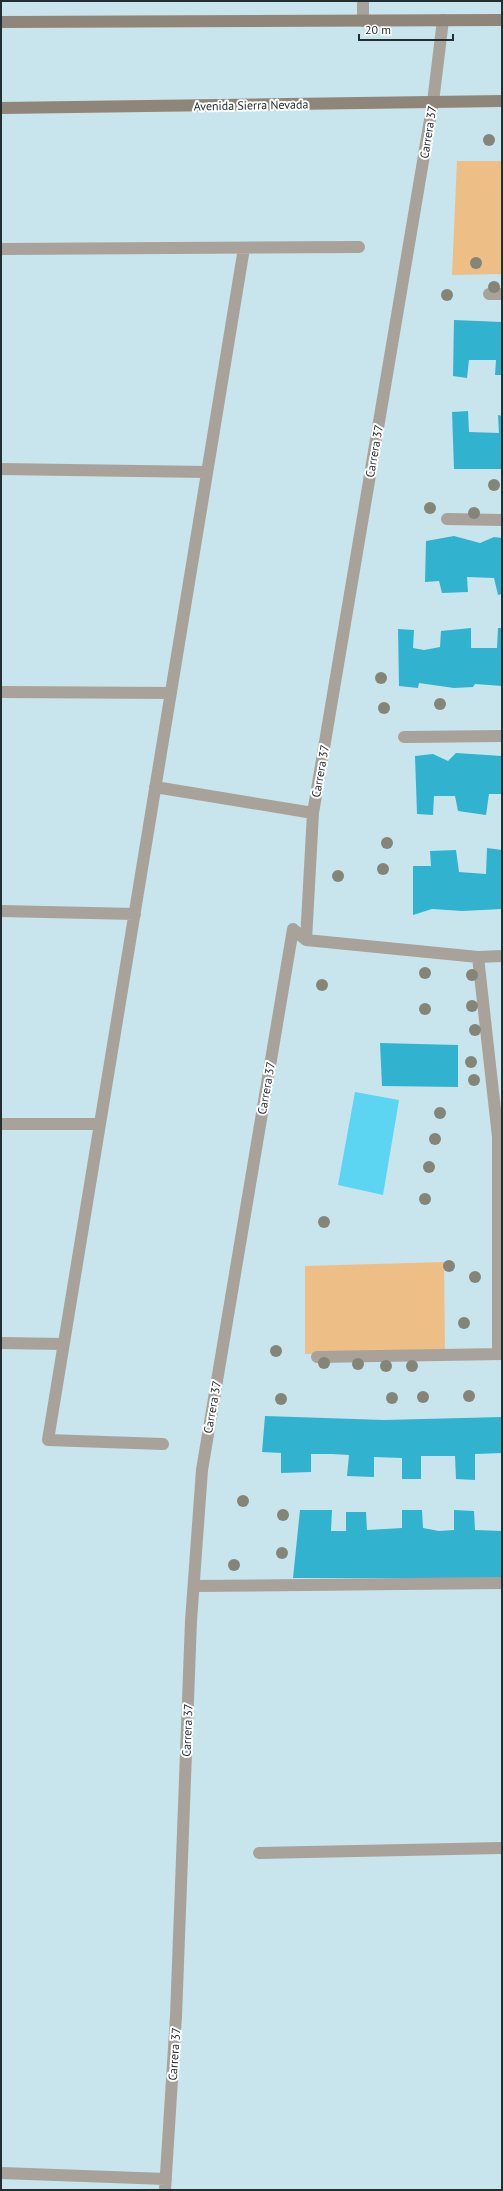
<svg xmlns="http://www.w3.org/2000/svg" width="503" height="2191" viewBox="0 0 503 2191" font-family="'PT Sans',sans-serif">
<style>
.green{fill:#edbf86}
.water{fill:#5cd5f3}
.building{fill:#31b3d0}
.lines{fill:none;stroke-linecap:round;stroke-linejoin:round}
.street{stroke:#a9a29a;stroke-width:12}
.secondary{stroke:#8f8578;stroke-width:12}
.tree{fill:#858577}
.labels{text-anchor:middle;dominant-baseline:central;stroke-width:4;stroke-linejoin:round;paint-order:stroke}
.street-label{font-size:12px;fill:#232e31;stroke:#fff}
</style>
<rect width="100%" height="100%" fill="#c8e4ed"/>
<path class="green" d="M 457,161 L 502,161 L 502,274 L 452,275 Z
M 444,1262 L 445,1352 L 305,1354 L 305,1266 Z"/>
<path class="water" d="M 355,1092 L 399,1100 L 383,1195 L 338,1185 Z"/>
<path class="building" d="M 454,320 L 502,322 L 502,375 L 495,375 L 496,360 L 469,360 L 467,378 L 453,376 Z
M 468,411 L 469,432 L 499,433 L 498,415 L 502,416 L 502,469 L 454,469 L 452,412 Z
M 454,536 L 480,543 L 494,537 L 502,538 L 502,594 L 498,595 L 494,578 L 467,577 L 468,592 L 442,593 L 439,581 L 425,582 L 426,541 Z
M 471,628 L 471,648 L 497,648 L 498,628 L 502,628 L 502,686 L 475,684 L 473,687 L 454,688 L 419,683 L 418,688 L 399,686 L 398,629 L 414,630 L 413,648 L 424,650 L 440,647 L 441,631 Z
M 456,753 L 502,756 L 502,794 L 489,794 L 486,815 L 458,811 L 455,796 L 434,796 L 433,815 L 417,814 L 415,756 L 433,754 L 448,761 Z
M 487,848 L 502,850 L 502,909 L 462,911 L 432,909 L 413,915 L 413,866 L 431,866 L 430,851 L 456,850 L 459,872 L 486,874 Z
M 380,1043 L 458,1045 L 458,1087 L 382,1086 Z
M 265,1416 L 384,1420 L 502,1417 L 502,1453 L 475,1454 L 475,1480 L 456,1479 L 455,1456 L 421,1456 L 421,1479 L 402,1479 L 402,1458 L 374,1457 L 374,1477 L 347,1476 L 349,1455 L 332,1454 L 311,1454 L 311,1472 L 281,1473 L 281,1453 L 262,1452 Z
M 300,1510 L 332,1510 L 331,1531 L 346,1531 L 346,1512 L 366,1512 L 367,1530 L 385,1529 L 402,1528 L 402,1510 L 422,1510 L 423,1528 L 439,1531 L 454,1530 L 454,1510 L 474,1511 L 475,1530 L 502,1531 L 502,1578 L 293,1578 Z"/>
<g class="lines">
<path class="street" d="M 363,21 L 363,1
M 1,249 L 359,247
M 489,294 L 502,294
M 1,469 L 207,472
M 447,519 L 502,520
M 1,692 L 171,693
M 404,737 L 502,736
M 155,787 L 313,813
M 1,911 L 135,914
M 306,940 L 478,957 L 502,956
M 478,957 L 498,1137 L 498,1354
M 1,1124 L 100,1124
M 1,1343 L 63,1344
M 317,1357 L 502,1354
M 163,1444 L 48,1440 L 244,248
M 194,1586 L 502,1583
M 259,1853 L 502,1848
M 1,2173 L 166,2179
M 165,2190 L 176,2016 L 191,1621 L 202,1470 L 293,929 L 306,940 L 313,813 L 433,102 L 443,20"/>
<path class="secondary" d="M 1,22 L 502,20
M 1,108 L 502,101"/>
</g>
<g class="tree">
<circle cx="489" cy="140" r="6"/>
<circle cx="476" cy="263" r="6"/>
<circle cx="494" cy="287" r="6"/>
<circle cx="447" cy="295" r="6"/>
<circle cx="494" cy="485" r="6"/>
<circle cx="430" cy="508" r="6"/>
<circle cx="474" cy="513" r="6"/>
<circle cx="381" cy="678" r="6"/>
<circle cx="440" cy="704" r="6"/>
<circle cx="384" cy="708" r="6"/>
<circle cx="387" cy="843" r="6"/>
<circle cx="383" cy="869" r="6"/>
<circle cx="338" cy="876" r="6"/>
<circle cx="425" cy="973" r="6"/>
<circle cx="472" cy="975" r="6"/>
<circle cx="322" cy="985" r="6"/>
<circle cx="472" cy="1006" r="6"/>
<circle cx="425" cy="1009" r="6"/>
<circle cx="475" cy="1030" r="6"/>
<circle cx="471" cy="1062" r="6"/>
<circle cx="474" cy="1080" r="6"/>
<circle cx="440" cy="1113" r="6"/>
<circle cx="435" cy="1139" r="6"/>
<circle cx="429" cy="1167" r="6"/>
<circle cx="425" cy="1199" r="6"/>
<circle cx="324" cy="1222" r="6"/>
<circle cx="449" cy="1266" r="6"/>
<circle cx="475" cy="1277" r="6"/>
<circle cx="464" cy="1323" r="6"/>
<circle cx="276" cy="1351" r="6"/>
<circle cx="324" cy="1363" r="6"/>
<circle cx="358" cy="1364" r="6"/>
<circle cx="386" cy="1366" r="6"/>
<circle cx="412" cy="1366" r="6"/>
<circle cx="469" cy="1396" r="6"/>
<circle cx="423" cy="1397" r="6"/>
<circle cx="392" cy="1398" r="6"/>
<circle cx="281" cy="1399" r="6"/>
<circle cx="243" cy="1501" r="6"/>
<circle cx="283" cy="1515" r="6"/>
<circle cx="282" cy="1553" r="6"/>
<circle cx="234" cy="1565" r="6"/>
</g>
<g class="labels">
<g class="street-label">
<text transform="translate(251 105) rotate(-1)">Avenida Sierra Nevada</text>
<text transform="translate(428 132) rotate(-81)">Carrera 37</text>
<text transform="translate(374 451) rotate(-80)">Carrera 37</text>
<text transform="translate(320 771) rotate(-80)">Carrera 37</text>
<text transform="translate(266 1088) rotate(-80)">Carrera 37</text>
<text transform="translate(212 1407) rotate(-80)">Carrera 37</text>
<text transform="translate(187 1730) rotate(-88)">Carrera 37</text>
<text transform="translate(174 2054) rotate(-86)">Carrera 37</text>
</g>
</g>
<rect width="503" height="2191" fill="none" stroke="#232e31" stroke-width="4"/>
<path d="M359 34v6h94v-6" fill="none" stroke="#232e31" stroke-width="2"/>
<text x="365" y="34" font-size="12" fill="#232e31" stroke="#ffffff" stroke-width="3" paint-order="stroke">20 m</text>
</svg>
